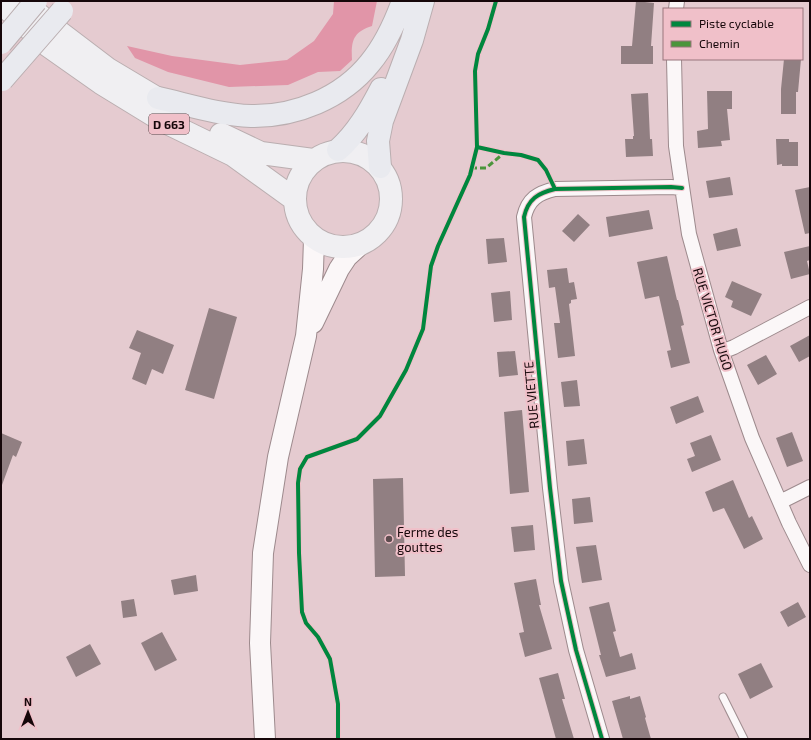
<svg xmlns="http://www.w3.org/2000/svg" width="811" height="740" viewBox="0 0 811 740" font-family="'Exo 2',sans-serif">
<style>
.forest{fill:#e195a8}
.building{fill:#917f82}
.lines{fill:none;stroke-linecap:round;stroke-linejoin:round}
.service-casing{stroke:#9d8a8d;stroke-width:9}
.minor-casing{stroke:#9d8a8d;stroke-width:16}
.secondary-casing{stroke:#9d8a8d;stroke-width:22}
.primary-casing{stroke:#baaeb0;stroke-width:24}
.motorway-casing{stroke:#baaeb0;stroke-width:24}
.service{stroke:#fbf7f8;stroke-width:7}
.minor{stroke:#fbf7f8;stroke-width:14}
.secondary{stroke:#fbf7f8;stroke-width:20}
.primary{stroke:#f0eff2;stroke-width:22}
.motorway{stroke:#e9eaef;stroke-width:22}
.motorway-bridge-casing{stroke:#baaeb0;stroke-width:24;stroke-linecap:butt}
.motorway-bridge{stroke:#e9eaef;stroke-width:22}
.quiet{stroke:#4b953b;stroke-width:3;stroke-dasharray:6 3;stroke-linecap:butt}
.cycleway-casing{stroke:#f0c0c9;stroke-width:6}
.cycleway{stroke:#00873e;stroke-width:4}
.poi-dot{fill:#5e4c4f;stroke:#f0c0c9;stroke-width:1.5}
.labels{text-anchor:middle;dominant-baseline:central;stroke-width:4;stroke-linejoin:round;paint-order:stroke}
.shield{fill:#f0c0c9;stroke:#573e43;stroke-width:1}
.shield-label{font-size:12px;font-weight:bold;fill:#16070a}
.street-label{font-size:13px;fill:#16070a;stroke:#f0c0c9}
.poi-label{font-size:13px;fill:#16070a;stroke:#f0c0c9;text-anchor:start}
</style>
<rect width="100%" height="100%" fill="#e5cbd0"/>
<path class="forest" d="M 334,1 L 377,1 L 372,26 C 353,32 351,41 352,60 L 340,71 L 318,72 L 288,85 L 229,87 L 168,72 L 135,58 L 127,46 L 172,56 L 240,65 L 287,60 L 314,41 L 333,14 Z"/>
<path class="building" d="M 636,1 L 654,3 L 651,46 L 653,46 L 653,64 L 621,64 L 621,46 L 632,46 Z
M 784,59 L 801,59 L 798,92 L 796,92 L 796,114 L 781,114 L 781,89 Z
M 707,91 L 732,91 L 732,109 L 727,109 L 730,140 L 721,141 L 722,146 L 698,148 L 697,131 L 708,129 Z
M 648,93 L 650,139 L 652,139 L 653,156 L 626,157 L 625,139 L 633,139 L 633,136 L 634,136 L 631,94 Z
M 776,139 L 789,139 L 789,142 L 798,142 L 798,166 L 782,166 L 782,164 L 777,165 Z
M 730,177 L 733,195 L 709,198 L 706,181 Z
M 810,187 L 810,233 L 805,234 L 795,190 Z
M 649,210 L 653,229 L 609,237 L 606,217 Z
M 578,214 L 590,225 L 574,242 L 562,231 Z
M 737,228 L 741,246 L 717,251 L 713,234 Z
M 504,238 L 507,262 L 488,264 L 486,239 Z
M 810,246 L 810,260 L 807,261 L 810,274 L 791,279 L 784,252 Z
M 667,256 L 677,300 L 678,300 L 684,325 L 681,326 L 690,363 L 671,368 L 667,351 L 671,350 L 659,296 L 645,299 L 637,262 Z
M 567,268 L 569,283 L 574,282 L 577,299 L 571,300 L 571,303 L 569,304 L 575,356 L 558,358 L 554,323 L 560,323 L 555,287 L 549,288 L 547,270 Z
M 732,281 L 762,294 L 751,316 L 731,307 L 733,301 L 725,297 Z
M 510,291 L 512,320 L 494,322 L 491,293 Z
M 209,308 L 237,317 L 214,399 L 185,390 Z
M 137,330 L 174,345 L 163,374 L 152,369 L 146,385 L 132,379 L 141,353 L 129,348 Z
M 810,335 L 810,356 L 799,362 L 790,346 Z
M 515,351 L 518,375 L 499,377 L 497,352 Z
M 766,355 L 777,374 L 758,385 L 747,365 Z
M 577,380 L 580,406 L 564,407 L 561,382 Z
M 698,396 L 704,412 L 676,424 L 670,407 Z
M 522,410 L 529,492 L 510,494 L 504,412 Z
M 792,432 L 803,461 L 787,467 L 776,438 Z
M 1,433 L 22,442 L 16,457 L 13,455 L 2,485 Z
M 711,435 L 721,460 L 692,472 L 687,459 L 695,456 L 690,443 Z
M 584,439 L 587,464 L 568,466 L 566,441 Z
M 403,478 L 405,576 L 375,577 L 373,479 Z
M 733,480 L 749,518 L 752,516 L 763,539 L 744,549 L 724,508 L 713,512 L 705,492 Z
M 590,497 L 593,522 L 574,524 L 572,499 Z
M 533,525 L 535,550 L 514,552 L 511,527 Z
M 596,545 L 602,580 L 582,583 L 576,547 Z
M 196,575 L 198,591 L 174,595 L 171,580 Z
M 536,579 L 541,605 L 539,605 L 552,649 L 525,657 L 519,633 L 524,632 L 514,583 Z
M 134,599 L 137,616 L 123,618 L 121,601 Z
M 609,602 L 616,631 L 613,632 L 620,657 L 632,653 L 636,669 L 606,677 L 599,655 L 601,655 L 589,607 Z
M 798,602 L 806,617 L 788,627 L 780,612 Z
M 162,632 L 177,660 L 155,671 L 141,643 Z
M 90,644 L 101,664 L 76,677 L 66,657 Z
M 761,663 L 773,687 L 750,699 L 738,674 Z
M 558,673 L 565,699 L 562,699 L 574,739 L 556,739 L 539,678 Z
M 630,696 L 630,699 L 640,696 L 646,717 L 645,718 L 651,739 L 623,739 L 612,701 Z"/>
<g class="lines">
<defs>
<path id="service" d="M 723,697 L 744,739"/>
<path id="minor" d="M 676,9 L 677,1
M 674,59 L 676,146 L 689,234 L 721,350 L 752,438 L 789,523 L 810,565
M 721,350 L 729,349 L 734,347 L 810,307
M 780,502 L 810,487
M 602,739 L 576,650 L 561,581 L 550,488 L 524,217 C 528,199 538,193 555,189 L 671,187 L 682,188"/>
<path id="secondary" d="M 313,323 L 339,269 L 347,257 L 360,245
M 265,739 L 260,643 L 263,553 L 278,457 L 306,336 L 313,269 L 314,239"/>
<path id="primary" d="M 23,1 L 58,31 L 108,69 L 175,109
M 1,3 L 47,45 L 101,83 L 163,121 L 233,155 L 294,199
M 221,134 L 261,153 L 313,160
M295 199a48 48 0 1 1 96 0a48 48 0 1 1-96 0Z"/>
<path id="motorway" d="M 158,98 C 189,105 220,115 251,116 C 295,117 342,98 370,63 C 385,45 395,23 403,1
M 338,150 C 357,133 369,112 381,89
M 380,167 L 378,141 L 382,121 L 412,40 L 423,1"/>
</defs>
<use href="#service" class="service-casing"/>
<use href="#minor" class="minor-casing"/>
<use href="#secondary" class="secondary-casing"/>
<use href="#primary" class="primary-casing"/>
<use href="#motorway" class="motorway-casing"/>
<use href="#service" class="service"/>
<use href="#minor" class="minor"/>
<use href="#secondary" class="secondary"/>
<use href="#primary" class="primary"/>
<use href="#motorway" class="motorway"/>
<defs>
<path id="motorway-bridge" d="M 1,43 L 36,1
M 2,80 L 62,11"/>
</defs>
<use href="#motorway-bridge" class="motorway-bridge-casing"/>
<use href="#motorway-bridge" class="motorway-bridge"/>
<path class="quiet" d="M 471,168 L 486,168 L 504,153"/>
<defs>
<path id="cycleway" d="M 477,147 L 504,153 L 521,155 L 538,160 L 546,170 L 555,189
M 338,739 L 338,704 L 330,659 L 318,637 L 306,623 L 302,612 L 299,553 L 298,483 L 300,469 L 307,457 L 357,439 L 380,416 L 406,370 L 423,329 L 431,266 L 438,246 L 470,175 L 477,147 L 475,71 L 478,54 L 488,29 L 496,1
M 602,739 L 576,650 L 561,581 L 550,488 L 524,217 C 528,199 538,193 555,189 L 671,187 L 682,188"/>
</defs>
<use href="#cycleway" class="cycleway-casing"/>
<use href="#cycleway" class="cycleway"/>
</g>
<circle class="poi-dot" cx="389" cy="539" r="4"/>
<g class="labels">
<rect class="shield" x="149" y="114" width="40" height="20" rx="3"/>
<g class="shield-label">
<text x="169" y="124">D 663</text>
</g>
<g class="street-label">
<text transform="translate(713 319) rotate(73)">RUE VICTOR HUGO</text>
<text transform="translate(531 395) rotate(-95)">RUE VIETTE</text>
</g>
<g class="poi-label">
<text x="397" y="532">Ferme des<tspan x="397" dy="15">gouttes</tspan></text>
</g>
</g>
<rect width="811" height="740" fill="none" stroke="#16070a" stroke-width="4"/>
<rect x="663" y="8" width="140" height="52" fill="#f0c0c9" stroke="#99767d"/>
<rect x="671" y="21" width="20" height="6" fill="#00873e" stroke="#99767d"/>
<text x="699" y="28" font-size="12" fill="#16070a">Piste cyclable</text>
<rect x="671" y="41" width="20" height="6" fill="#4b953b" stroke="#99767d"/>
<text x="699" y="48" font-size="12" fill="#16070a">Chemin</text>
<g transform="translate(28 712)" stroke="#f0c0c9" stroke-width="3" paint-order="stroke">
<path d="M0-3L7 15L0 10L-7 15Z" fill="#16070a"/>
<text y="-6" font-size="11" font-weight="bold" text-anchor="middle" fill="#16070a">N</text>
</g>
</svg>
